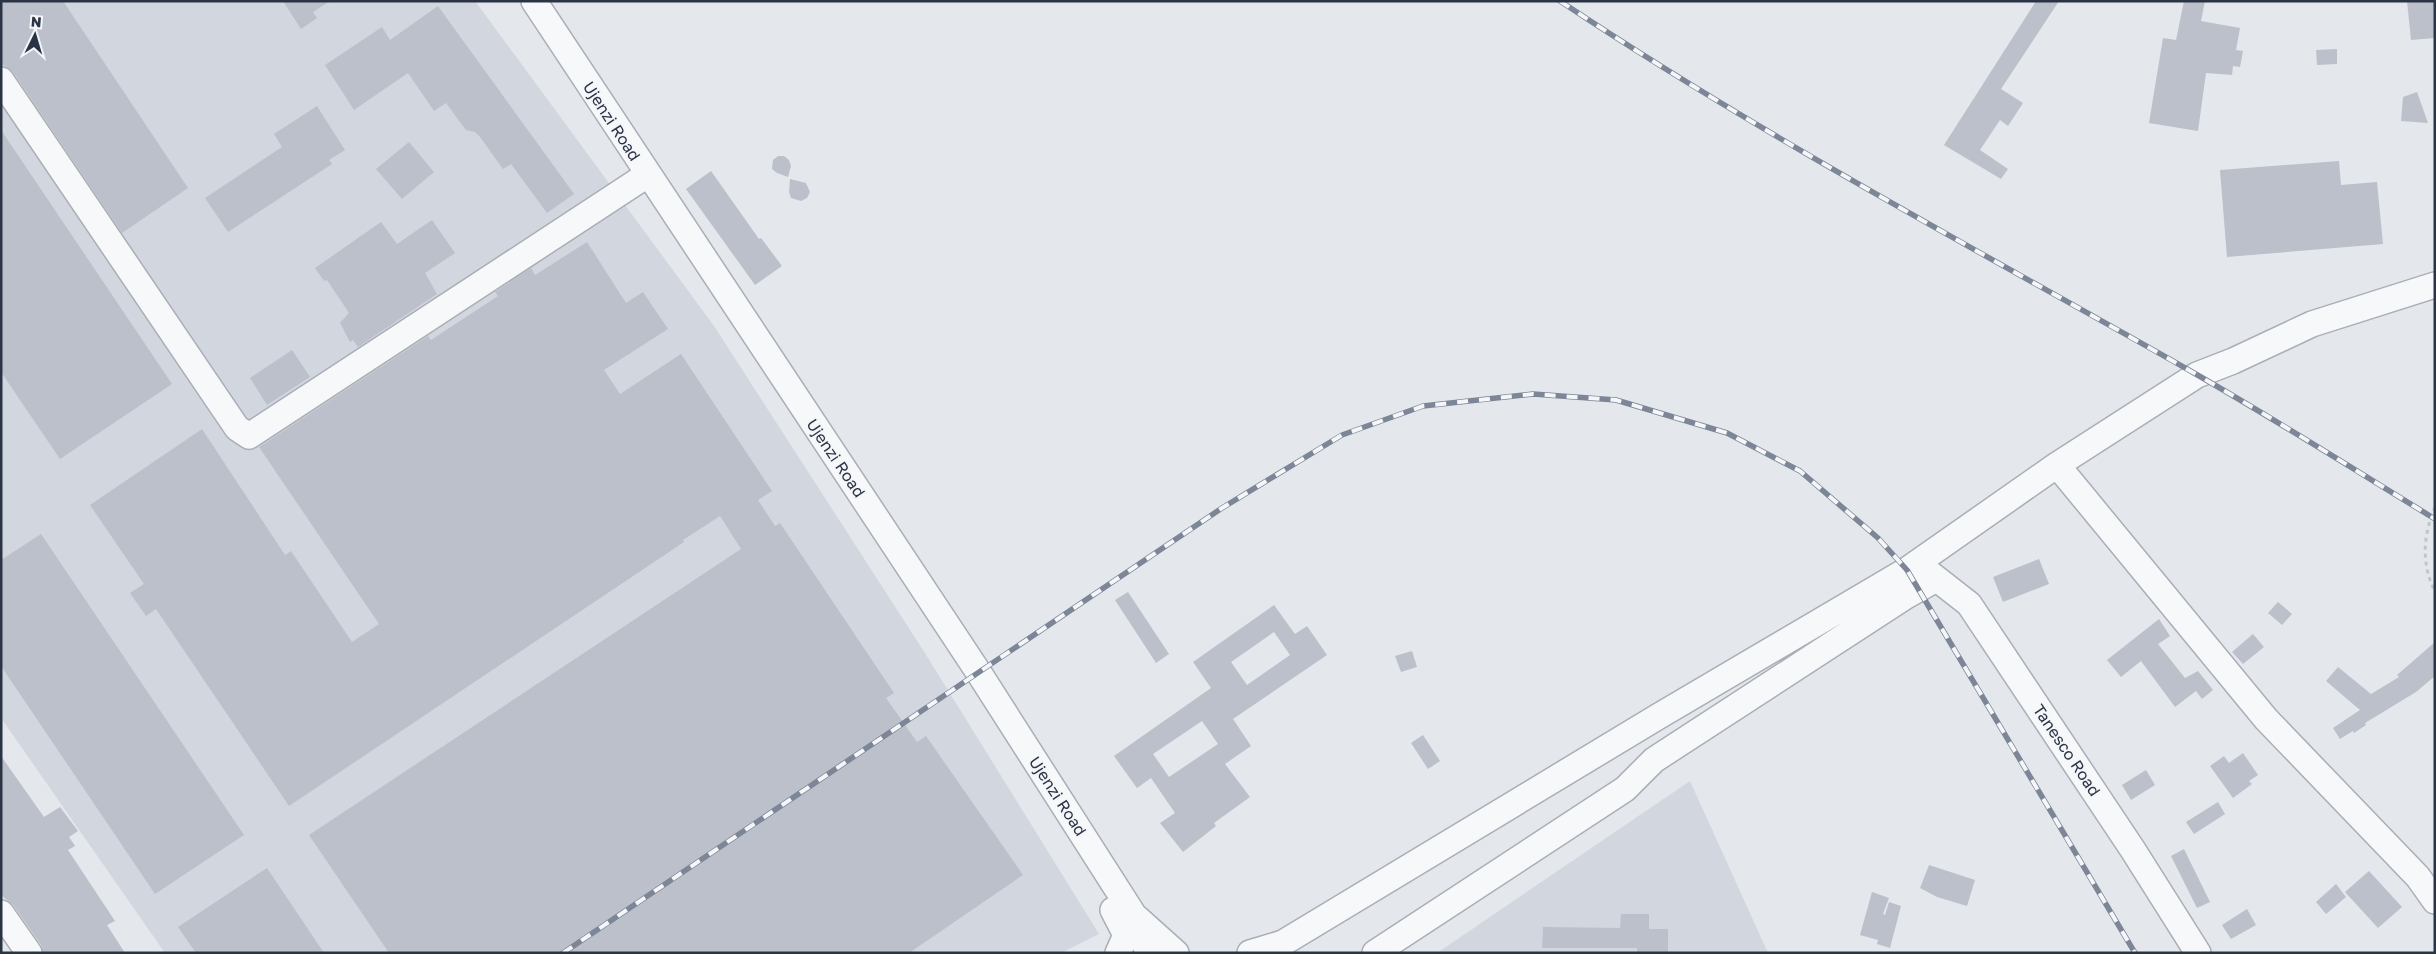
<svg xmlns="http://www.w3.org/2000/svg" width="2436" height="954" viewBox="0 0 2436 954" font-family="'Golos Text',sans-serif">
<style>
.built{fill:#d2d6de}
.building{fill:#bbc0ca;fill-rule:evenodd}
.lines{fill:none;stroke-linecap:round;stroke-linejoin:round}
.minor-casing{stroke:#a9aeb7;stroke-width:28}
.path{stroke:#c2c5cb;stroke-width:3;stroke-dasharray:4 4;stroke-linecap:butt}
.minor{stroke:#f7f8fa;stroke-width:25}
.rail-casing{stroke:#7d8696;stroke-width:5.5}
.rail{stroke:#f4f6f9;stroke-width:4;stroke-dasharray:11;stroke-linecap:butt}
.labels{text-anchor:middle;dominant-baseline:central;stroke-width:4;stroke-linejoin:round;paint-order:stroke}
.street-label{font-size:16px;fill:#2b3445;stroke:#f4f6f9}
</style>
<rect width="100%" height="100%" fill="#e4e7ec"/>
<path class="built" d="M 1,1 L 475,1 L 714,326 L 923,650 L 1099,934 L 1061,953 L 165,953 L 1,718 Z
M 1690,781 L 1768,953 L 1437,953 Z"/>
<path class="building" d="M 1,1 L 63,1 L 188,188 L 122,233 L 13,72 L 1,63 Z
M 283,1 L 330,1 L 313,12 L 317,18 L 301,29 Z
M 2036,1 L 2059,1 L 2001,89 L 2023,103 L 2008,126 L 2000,120 L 1980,150 L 2008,169 L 2001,179 L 1944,145 Z
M 2184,1 L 2205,1 L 2201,21 L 2240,28 L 2236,50 L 2243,51 L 2240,67 L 2233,66 L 2232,75 L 2206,73 L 2198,131 L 2149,123 L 2163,38 L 2176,40 Z
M 2407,1 L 2435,1 L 2435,38 L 2411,40 Z
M 438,6 L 574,194 L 547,213 L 511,164 L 503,169 L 480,137 L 475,132 L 466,130 L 446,103 L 434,111 L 408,73 L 354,110 L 325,65 L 382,27 L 390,40 Z
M 2337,49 L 2337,64 L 2317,65 L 2316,50 Z
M 2417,92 L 2428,123 L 2401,121 L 2403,97 Z
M 317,106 L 345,150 L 329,160 L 332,164 L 228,232 L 205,198 L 282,147 L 274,134 Z
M 1,130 L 172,384 L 60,459 L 1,372 Z
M 409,142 L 434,172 L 402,199 L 376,169 Z
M 778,156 L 784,156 L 789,160 L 791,166 L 788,177 L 777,173 L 772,169 L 773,160 Z
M 2339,161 L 2341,185 L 2377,182 L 2383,244 L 2227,257 L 2220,170 Z
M 711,171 L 759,239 L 761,238 L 782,266 L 755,285 L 686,189 Z
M 790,179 L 806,183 L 810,192 L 807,198 L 801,201 L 791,198 L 789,192 Z
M 432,220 L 455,253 L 425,273 L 437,294 L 358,347 L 353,340 L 350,342 L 340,323 L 349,313 L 327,280 L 324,281 L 315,268 L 381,222 L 397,244 Z
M 587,242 L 626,303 L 643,292 L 668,329 L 604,370 L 620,394 L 681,354 L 772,491 L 758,500 L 775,526 L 780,523 L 894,693 L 886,698 L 917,742 L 926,736 L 1023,875 L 909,953 L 389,953 L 309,835 L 741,549 L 720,516 L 683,540 L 684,542 L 289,806 L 156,609 L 146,616 L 130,593 L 144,584 L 90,505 L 202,429 L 285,555 L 291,551 L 352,642 L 379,624 L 259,447 L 428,336 L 431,340 L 498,296 L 495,292 L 531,268 L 535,275 Z
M 292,350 L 310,377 L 267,405 L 250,378 Z
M 41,534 L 244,835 L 155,894 L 1,666 L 1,560 Z
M 2039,559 L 2049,584 L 2003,602 L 1993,577 Z
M 1128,592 L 1169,654 L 1156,663 L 1115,600 Z
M 2278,602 L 2292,614 L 2282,625 L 2268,613 Z
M 1274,605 L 1295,634 L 1307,626 L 1327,655 L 1233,719 L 1251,746 L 1225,764 L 1250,797 L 1214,823 L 1216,826 L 1183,852 L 1160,823 L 1175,813 L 1151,778 L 1137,788 L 1114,756 L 1211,688 L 1193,662 ZM 1274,632 L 1290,655 L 1247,685 L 1231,662 ZM 1202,721 L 1218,744 L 1169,777 L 1153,754 Z
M 2159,619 L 2170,636 L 2158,644 L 2185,678 L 2198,671 L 2213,690 L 2202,699 L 2196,691 L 2175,707 L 2141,661 L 2121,677 L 2107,660 Z
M 2253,634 L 2264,647 L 2243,664 L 2232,652 Z
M 2435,642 L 2435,676 L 2416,692 L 2365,723 L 2366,725 L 2354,733 L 2353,731 L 2340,739 L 2333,728 L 2360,710 L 2326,681 L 2338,667 L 2371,694 L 2399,677 L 2397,675 Z
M 1412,651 L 1417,667 L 1401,672 L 1395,656 Z
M 1423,735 L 1440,761 L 1428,769 L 1411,743 Z
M 2243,753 L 2258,775 L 2249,781 L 2252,784 L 2233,798 L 2210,766 L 2224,756 L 2229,763 Z
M 1,756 L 44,817 L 60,807 L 78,831 L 69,837 L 75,846 L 68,850 L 115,921 L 107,925 L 125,953 L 43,953 L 41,945 L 13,905 L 1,895 Z
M 2146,770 L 2155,785 L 2131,800 L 2122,785 Z
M 2218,802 L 2225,814 L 2194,834 L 2186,822 Z
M 2184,849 L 2210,902 L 2197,908 L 2171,856 Z
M 1929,865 L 1975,880 L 1967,906 L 1937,897 L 1920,888 Z
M 267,868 L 324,953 L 196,953 L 178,927 Z
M 2369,871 L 2402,907 L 2378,928 L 2345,892 Z
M 2336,884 L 2346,897 L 2326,914 L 2316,902 Z
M 1872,892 L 1889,898 L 1883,914 L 1885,915 L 1889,902 L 1901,906 L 1890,948 L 1877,944 L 1878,940 L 1860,935 Z
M 2247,909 L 2256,925 L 2231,939 L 2222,925 Z
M 1621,914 L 1649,914 L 1649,929 L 1668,929 L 1668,953 L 1637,953 L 1637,948 L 1542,948 L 1543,927 L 1620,928 Z"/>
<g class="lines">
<defs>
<path id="minor" d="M 534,1 L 979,673 L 1135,917 L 1148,953
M 1,80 L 237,428 L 249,436 L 647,175
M 2057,465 L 2266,719 L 2418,877 L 2435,901
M 1923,568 L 1969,604 L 2133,850 L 2198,953
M 1113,910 L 1126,935 L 1118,953
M 1,913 L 29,953
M 1137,918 L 1176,953
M 1250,953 L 1283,943 L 1659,716 L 1907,570 L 2057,465 L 2197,375 L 2233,361 L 2312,324 L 2435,285
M 1375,953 L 1625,789 L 1654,760 L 1906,596 L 1936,579"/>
</defs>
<use href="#minor" class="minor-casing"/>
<path class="path" d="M 2435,507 C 2423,536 2421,563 2435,592"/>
<use href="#minor" class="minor"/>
<defs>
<path id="rail" d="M 1560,1 C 1764,137 1981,252 2194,373 C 2276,420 2355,470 2435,519
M 563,953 L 1222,508 L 1342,435 L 1423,406 L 1533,394 L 1616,400 L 1727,433 L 1800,471 L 1878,538 L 1907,570 L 2135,953"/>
</defs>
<use href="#rail" class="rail-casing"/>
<use href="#rail" class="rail"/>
</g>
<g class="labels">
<g class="street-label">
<text transform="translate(612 121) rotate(57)">Ujenzi Road</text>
<text transform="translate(836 458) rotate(56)">Ujenzi Road</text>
<text transform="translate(2067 750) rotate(56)">Tanesco Road</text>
<text transform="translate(1058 796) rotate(57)">Ujenzi Road</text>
</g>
</g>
<rect width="2436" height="954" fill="none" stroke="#2b3445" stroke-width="5"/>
<g transform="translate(35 35) rotate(5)" stroke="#f4f6f9" stroke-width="4" paint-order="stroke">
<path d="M0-4L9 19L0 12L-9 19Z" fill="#2b3445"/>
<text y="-8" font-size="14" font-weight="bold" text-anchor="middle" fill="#2b3445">N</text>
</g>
</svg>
